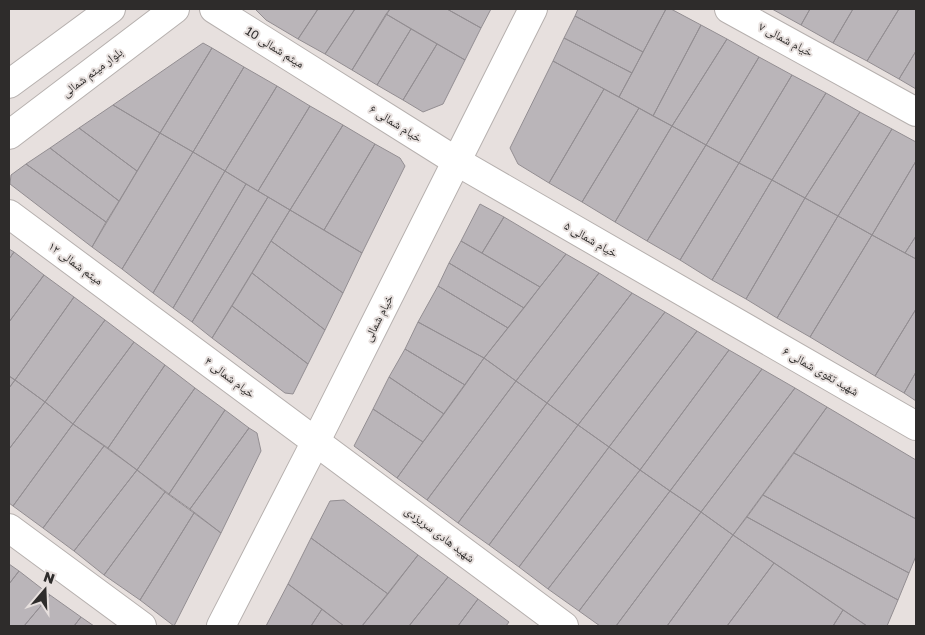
<svg xmlns="http://www.w3.org/2000/svg" width="925" height="635" viewBox="0 0 925 635" font-family="'Golos Text','Noto Naskh Arabic',sans-serif">
<style>
.building{fill:#bab5b9;stroke:#938e92}
.lines{fill:none;stroke-linecap:round;stroke-linejoin:round}
.minor-casing{stroke:#b6b0ae;stroke-width:30}
.tertiary-casing{stroke:#b6b0ae;stroke-width:30}
.secondary-casing{stroke:#b6b0ae;stroke-width:30}
.minor{stroke:#fff;stroke-width:28}
.tertiary{stroke:#fff;stroke-width:28}
.secondary{stroke:#fff;stroke-width:28}
.labels{text-anchor:middle;dominant-baseline:central;stroke-width:4;stroke-linejoin:round;paint-order:stroke}
.street-label{font-size:12px;fill:#2e2c2b;stroke:#e7e0de}
</style>
<rect width="100%" height="100%" fill="#e7e0de"/>
<path class="building" d="M 255,9 L 318,9 L 298,39 L 266,20 Z
M 318,9 L 355,9 L 325,54 L 298,39 Z
M 355,9 L 390,9 L 352,70 L 325,54 Z
M 390,9 L 447,9 L 481,28 L 465,60 L 386,14 Z
M 447,9 L 491,9 L 481,28 Z
M 578,9 L 666,9 L 643,52 L 575,16 Z
M 666,9 L 671,9 L 701,25 L 653,116 L 619,97 Z
M 772,9 L 810,9 L 801,25 Z
M 810,9 L 853,9 L 833,43 L 801,25 Z
M 853,9 L 899,9 L 867,61 L 833,43 Z
M 899,9 L 916,9 L 916,51 L 899,79 L 867,61 Z
M 386,14 L 411,29 L 377,85 L 352,70 Z
M 575,16 L 643,52 L 632,73 L 564,38 Z
M 701,25 L 727,39 L 672,126 L 653,116 Z
M 411,29 L 437,44 L 403,100 L 377,85 Z
M 564,38 L 632,73 L 619,97 L 553,61 Z
M 727,39 L 759,57 L 706,145 L 672,126 Z
M 203,43 L 212,48 L 160,133 L 113,105 Z
M 437,44 L 465,60 L 443,104 L 423,112 L 403,100 Z
M 212,48 L 244,67 L 193,152 L 160,133 Z
M 916,51 L 916,89 L 899,79 Z
M 759,57 L 792,75 L 739,163 L 706,145 Z
M 553,61 L 604,89 L 549,183 L 518,164 L 510,148 Z
M 244,67 L 277,86 L 225,171 L 193,152 Z
M 792,75 L 826,93 L 772,180 L 739,163 Z
M 277,86 L 310,106 L 258,191 L 225,171 Z
M 604,89 L 639,108 L 582,202 L 549,183 Z
M 826,93 L 860,112 L 805,198 L 772,180 Z
M 113,105 L 160,133 L 137,171 L 79,128 Z
M 310,106 L 343,125 L 290,210 L 258,191 Z
M 639,108 L 672,126 L 615,222 L 582,202 Z
M 860,112 L 892,129 L 838,216 L 805,198 Z
M 343,125 L 375,144 L 324,230 L 290,210 Z
M 672,126 L 706,145 L 647,241 L 615,222 Z
M 79,128 L 137,171 L 119,201 L 50,148 Z
M 892,129 L 916,142 L 916,161 L 872,235 L 838,216 Z
M 160,133 L 193,152 L 122,269 L 92,247 Z
M 375,144 L 400,158 L 405,166 L 362,253 L 324,230 Z
M 706,145 L 739,163 L 680,260 L 647,241 Z
M 50,148 L 119,201 L 106,222 L 26,164 Z
M 193,152 L 225,171 L 153,293 L 122,269 Z
M 916,161 L 916,236 L 905,253 L 872,235 Z
M 739,163 L 772,180 L 712,280 L 680,260 Z
M 26,164 L 106,222 L 92,247 L 10,184 L 11,175 Z
M 225,171 L 246,184 L 173,308 L 153,293 Z
M 772,180 L 805,198 L 746,299 L 712,280 Z
M 246,184 L 268,197 L 192,322 L 173,308 Z
M 268,197 L 290,210 L 212,338 L 192,322 Z
M 805,198 L 838,216 L 777,318 L 746,299 Z
M 480,204 L 504,217 L 482,253 L 461,241 Z
M 290,210 L 362,253 L 343,293 L 271,241 Z
M 838,216 L 872,235 L 810,337 L 777,318 Z
M 504,217 L 566,254 L 540,287 L 482,253 Z
M 872,235 L 916,259 L 916,309 L 875,376 L 810,337 Z
M 916,236 L 916,259 L 905,253 Z
M 271,241 L 343,293 L 325,330 L 252,273 Z
M 461,241 L 540,287 L 524,308 L 449,263 Z
M 9,249 L 14,252 L 9,259 Z
M 14,252 L 44,275 L 9,322 L 9,259 Z
M 566,254 L 599,273 L 516,381 L 484,358 Z
M 449,263 L 524,308 L 508,328 L 438,286 Z
M 252,273 L 325,330 L 308,364 L 232,306 Z
M 599,273 L 632,293 L 547,403 L 516,381 Z
M 44,275 L 74,297 L 15,380 L 9,376 L 9,322 Z
M 438,286 L 508,328 L 484,358 L 418,322 Z
M 632,293 L 665,312 L 578,425 L 547,403 Z
M 74,297 L 105,320 L 45,402 L 15,380 Z
M 232,306 L 308,364 L 293,394 L 285,393 L 212,338 Z
M 916,309 L 916,372 L 904,393 L 875,376 Z
M 665,312 L 697,331 L 609,447 L 578,425 Z
M 105,320 L 134,342 L 73,424 L 45,402 Z
M 418,322 L 484,358 L 465,385 L 405,349 Z
M 697,331 L 729,350 L 640,470 L 609,447 Z
M 134,342 L 165,365 L 108,448 L 73,424 Z
M 405,349 L 465,385 L 444,414 L 389,377 Z
M 729,350 L 762,369 L 670,491 L 640,470 Z
M 484,358 L 516,381 L 427,500 L 397,478 Z
M 165,365 L 195,388 L 137,470 L 108,448 Z
M 762,369 L 795,388 L 701,512 L 670,491 Z
M 916,372 L 916,401 L 904,393 Z
M 9,376 L 15,380 L 9,388 Z
M 389,377 L 444,414 L 423,442 L 373,409 Z
M 15,380 L 45,402 L 9,449 L 9,388 Z
M 516,381 L 547,403 L 458,523 L 427,500 Z
M 195,388 L 225,410 L 169,494 L 137,470 Z
M 795,388 L 827,407 L 733,535 L 701,512 Z
M 45,402 L 73,424 L 13,506 L 9,503 L 9,449 Z
M 547,403 L 578,425 L 489,545 L 458,523 Z
M 827,407 L 916,460 L 916,519 L 794,453 Z
M 373,409 L 423,442 L 397,478 L 354,446 Z
M 225,410 L 249,428 L 190,509 L 169,494 Z
M 73,424 L 104,446 L 43,528 L 13,506 Z
M 578,425 L 609,447 L 519,567 L 489,545 Z
M 249,428 L 257,433 L 261,451 L 221,533 L 190,509 Z
M 104,446 L 137,470 L 74,551 L 43,528 Z
M 609,447 L 640,470 L 548,589 L 519,567 Z
M 794,453 L 916,519 L 916,556 L 909,573 L 763,495 Z
M 137,470 L 165,492 L 104,575 L 74,551 Z
M 640,470 L 670,491 L 579,611 L 548,589 Z
M 670,491 L 701,512 L 616,626 L 600,626 L 579,611 Z
M 165,492 L 194,513 L 140,600 L 104,575 Z
M 763,495 L 909,573 L 898,600 L 747,517 Z
M 344,500 L 418,555 L 388,594 L 311,538 L 330,501 Z
M 701,512 L 733,535 L 667,626 L 616,626 Z
M 194,513 L 221,533 L 174,626 L 140,600 Z
M 747,517 L 898,600 L 887,626 L 867,626 L 733,535 Z
M 733,535 L 774,563 L 727,626 L 667,626 Z
M 311,538 L 388,594 L 362,626 L 344,626 L 288,584 Z
M 418,555 L 448,577 L 409,626 L 362,626 Z
M 774,563 L 843,610 L 833,626 L 727,626 Z
M 9,564 L 19,571 L 9,584 Z
M 19,571 L 50,595 L 24,626 L 9,626 L 9,584 Z
M 448,577 L 478,599 L 458,626 L 409,626 Z
M 288,584 L 322,609 L 311,626 L 266,626 Z
M 50,595 L 81,617 L 74,626 L 24,626 Z
M 478,599 L 509,622 L 506,626 L 458,626 Z
M 322,609 L 344,626 L 311,626 Z
M 843,610 L 867,626 L 833,626 Z
M 81,617 L 94,626 L 74,626 Z"/>
<g class="lines">
<defs>
<path id="minor" d="M 214,9 L 456,161 L 916,426
M 729,9 L 916,112
M 9,214 L 564,626
M 9,528 L 142,626"/>
<path id="tertiary" d="M 221,626 L 316,441 L 533,9"/>
<path id="secondary" d="M 9,84 L 111,9
M 9,135 L 175,9"/>
</defs>
<use href="#minor" class="minor-casing"/>
<use href="#tertiary" class="tertiary-casing"/>
<use href="#secondary" class="secondary-casing"/>
<use href="#minor" class="minor"/>
<use href="#tertiary" class="tertiary"/>
<use href="#secondary" class="secondary"/>
</g>
<g class="labels">
<g class="street-label">
<text transform="translate(786 39) rotate(28)">خیام شمالی ۷</text>
<text transform="translate(275 47) rotate(32)">میثم شمالی 10</text>
<text transform="translate(92 72) rotate(-37)">بلوار میثم شمالی</text>
<text transform="translate(396 123) rotate(32)">خیام شمالی ۶</text>
<text transform="translate(591 239) rotate(30)">خیام شمالی ۵</text>
<text transform="translate(76 263) rotate(36)">میثم شمالی ۱۲</text>
<text transform="translate(378 318) rotate(-63)">خیام شمالی</text>
<text transform="translate(821 371) rotate(30)">شهید تقوی شمالی ۶</text>
<text transform="translate(230 377) rotate(37)">خیام شمالی ۴</text>
<text transform="translate(440 534) rotate(37)">شهید هادی سریزدی</text>
</g>
</g>
<rect width="925" height="635" fill="none" stroke="#2e2c2b" stroke-width="20"/>
<g transform="translate(45 590) rotate(19)" stroke="#e7e0de" stroke-width="4" paint-order="stroke">
<path d="M0-4L9 19L0 12L-9 19Z" fill="#2e2c2b"/>
<text y="-8" font-size="14" font-weight="bold" text-anchor="middle" fill="#2e2c2b">N</text>
</g>
</svg>
